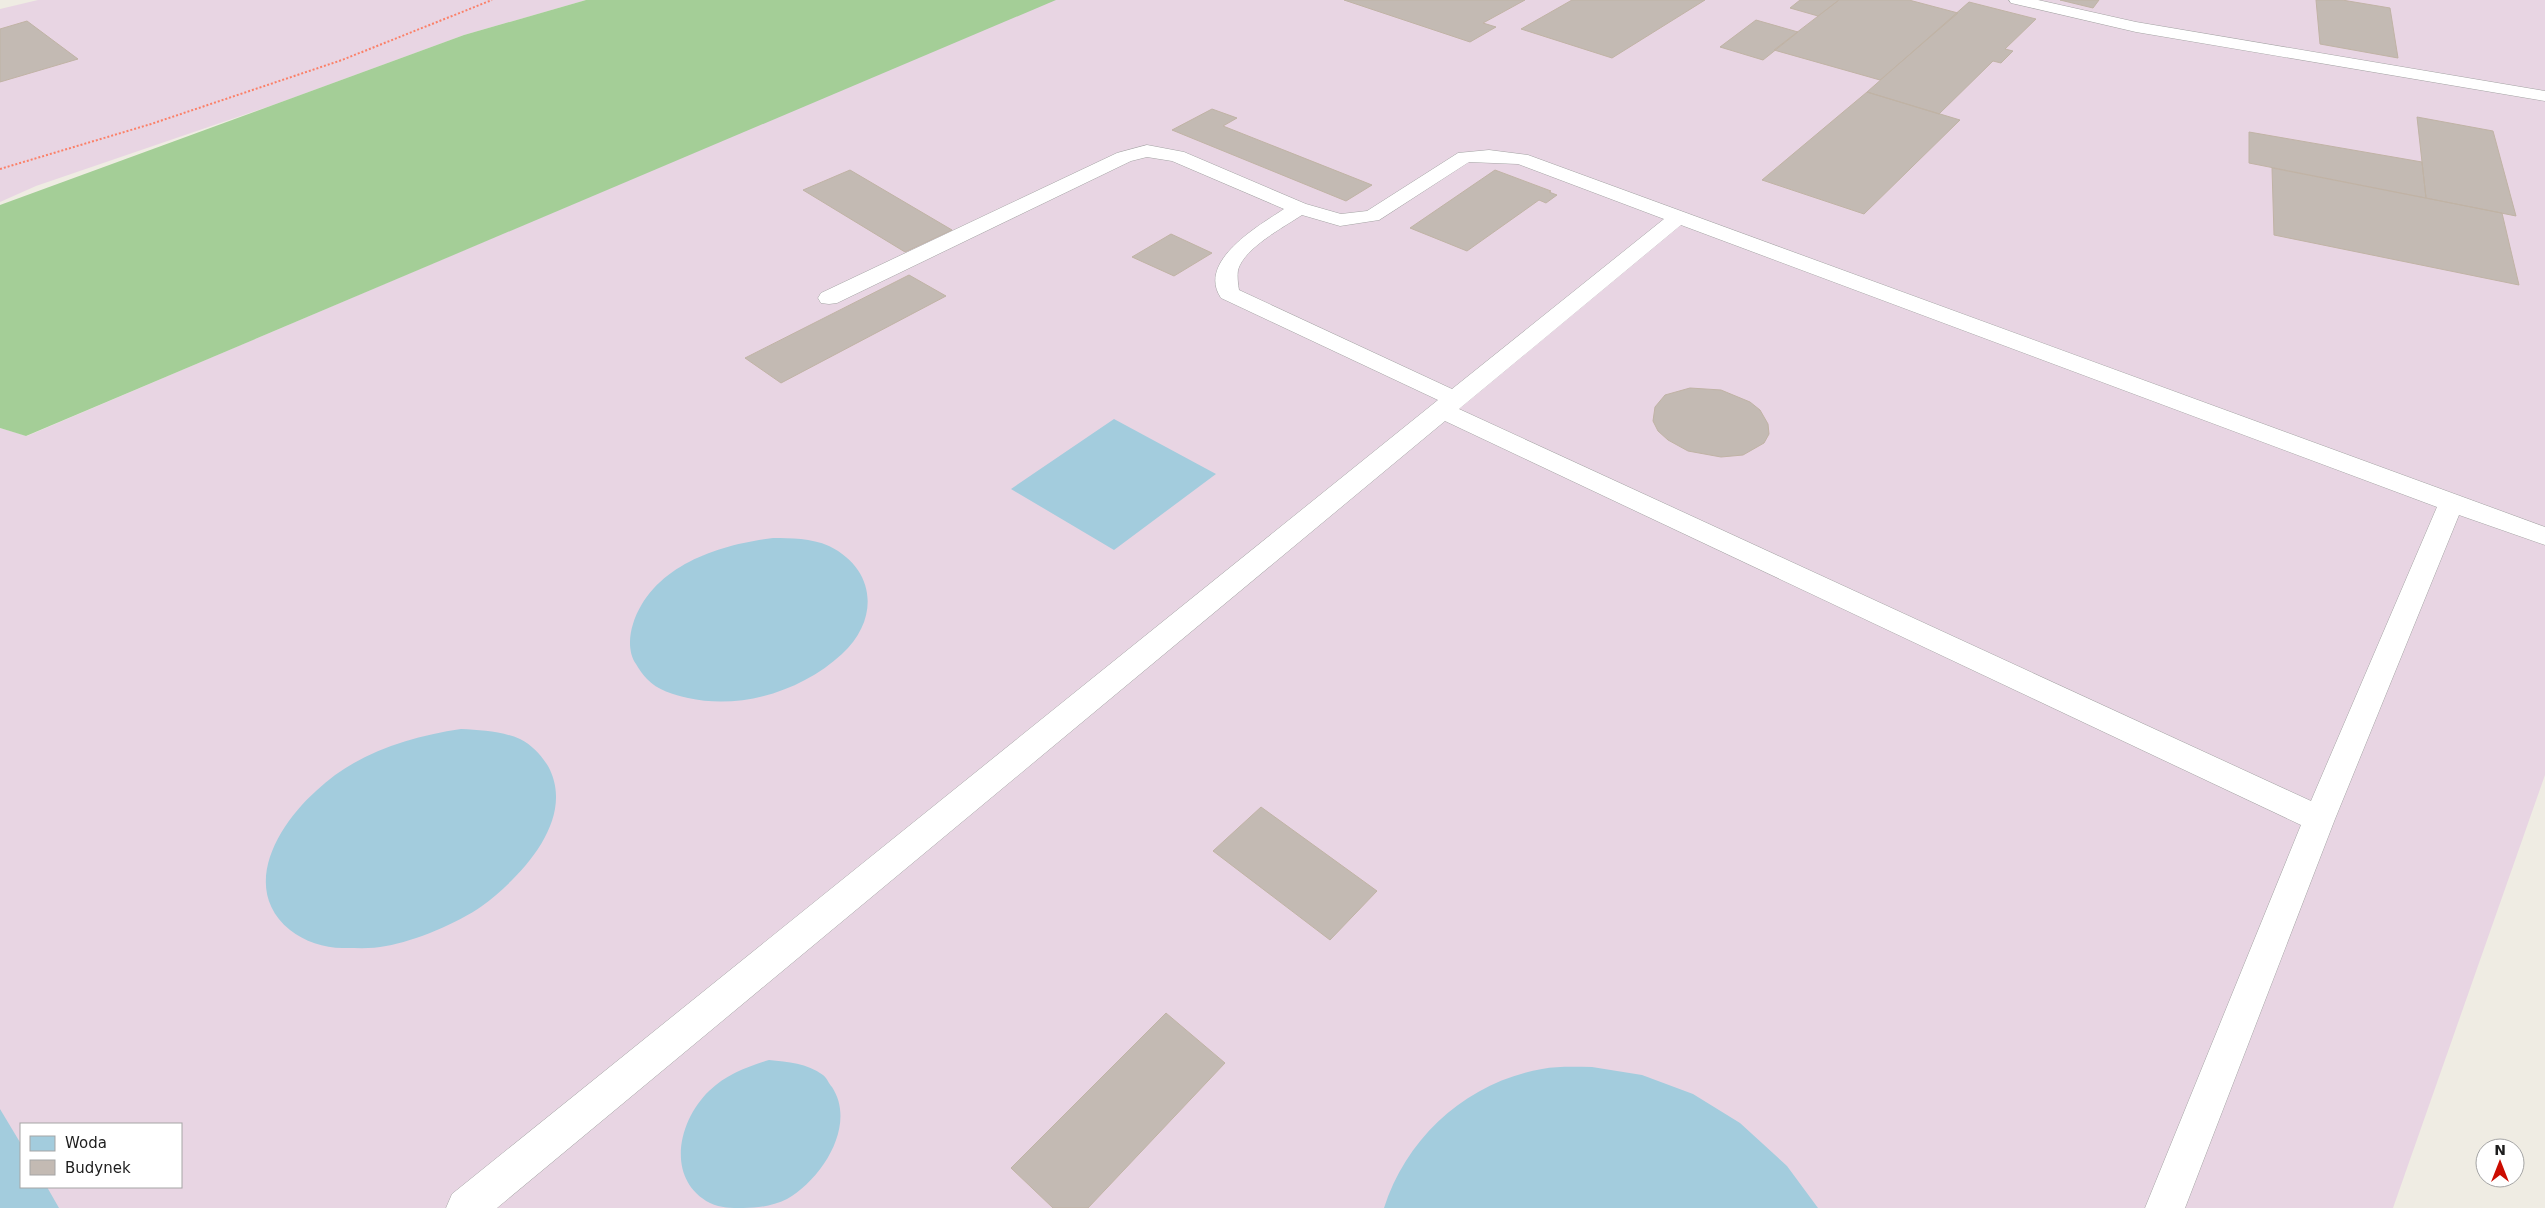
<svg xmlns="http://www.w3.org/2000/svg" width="2545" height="1208" viewBox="0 0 2545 1208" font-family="'DejaVu Sans',sans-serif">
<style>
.industrial{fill:#e8d5e3;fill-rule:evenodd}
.forest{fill:#a4ce97}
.water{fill:#a3ccdd}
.building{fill:#c3bab3;stroke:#c0b3a5}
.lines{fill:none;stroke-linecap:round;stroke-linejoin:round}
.service-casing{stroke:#a4a4a4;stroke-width:1}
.path{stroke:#fb8068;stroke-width:2;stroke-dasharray:2 2;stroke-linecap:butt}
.service{fill:#fff;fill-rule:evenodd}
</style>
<rect width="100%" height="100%" fill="#efece3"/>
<path class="industrial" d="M 38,0 L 586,0 L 464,35 L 276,104 L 36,186 L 0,202 L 0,9 Z
M 1052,0 L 2545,0 L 2545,775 L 2393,1208 L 0,1208 L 0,428 L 27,436 ZM 21,1124 L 181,1124 L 181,1187 L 21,1187 Z"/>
<path class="forest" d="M 586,0 L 1056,0 L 26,436 L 0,428 L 0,205 L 464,35 Z"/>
<path class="water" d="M 1114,419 L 1216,474 L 1114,550 L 1011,489 Z
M 773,538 C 791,538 811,538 829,546 C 876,569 880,619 842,654 C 802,691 741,710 688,698 C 674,695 657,690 647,679 C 643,675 639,669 636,664 C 628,653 629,636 633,624 C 652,566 717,545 773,538 Z
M 461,729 C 481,730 501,731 520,739 C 532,745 541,755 548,766 C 577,819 521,877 482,906 C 458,923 415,941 386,946 C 373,949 359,948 346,948 C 327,949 305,942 290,930 C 240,889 277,826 316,791 C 356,753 408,737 461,729 Z
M 769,1060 C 788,1062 807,1063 823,1075 C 827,1078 829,1084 832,1087 C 857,1125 822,1179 787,1199 C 773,1206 758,1208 743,1208 C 731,1208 721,1208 710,1203 C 665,1179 678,1121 709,1091 C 727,1074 747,1067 769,1060 Z
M 1592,1067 L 1642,1075 L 1693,1094 L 1740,1123 L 1787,1166 L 1818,1208 L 1384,1208 C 1407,1136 1468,1082 1542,1069 C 1558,1066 1576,1067 1592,1067 Z
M 0,1109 L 21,1144 L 21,1187 L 47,1187 L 59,1208 L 0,1208 Z"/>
<path class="building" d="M 1344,0 L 1525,0 L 1483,23 L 1496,27 L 1470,42 Z
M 1572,0 L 1705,0 L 1612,58 L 1521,29 Z
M 1800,0 L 1839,0 L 1818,16 L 1790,8 Z
M 1839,0 L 1909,0 L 1958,13 L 1880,80 L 1774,50 Z
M 2060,0 L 2099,0 L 2093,8 Z
M 2316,0 L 2342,0 L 2390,8 L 2398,58 L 2320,44 Z
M 1969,2 L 2036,19 L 2005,49 L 2013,51 L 2001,63 L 1993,61 L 1939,114 L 1867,92 Z
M 1756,20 L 1798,32 L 1763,60 L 1720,47 Z
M 27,21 L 78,59 L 0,82 L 0,29 Z
M 1867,92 L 1960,120 L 1864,214 L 1762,180 Z
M 1212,109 L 1237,118 L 1223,126 L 1372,185 L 1346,201 L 1172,130 Z
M 2417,117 L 2493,131 L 2516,216 L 2426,198 Z
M 2249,132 L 2422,162 L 2426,198 L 2249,163 Z
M 2272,168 L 2502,213 L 2519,285 L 2274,235 Z
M 850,170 L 952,230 L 905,252 L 803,190 Z
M 1495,170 L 1551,191 L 1549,192 L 1557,195 L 1546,203 L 1539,200 L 1467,251 L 1410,228 Z
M 1171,234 L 1212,253 L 1174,276 L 1132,257 Z
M 909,275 L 946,296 L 781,383 L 745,358 Z
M 1690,388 L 1721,390 L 1750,402 L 1760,410 L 1768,424 L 1769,434 L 1764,443 L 1743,455 L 1721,457 L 1688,451 L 1668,440 L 1658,431 L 1653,421 L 1655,407 L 1665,395 Z
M 1261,807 L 1377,891 L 1330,940 L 1213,851 Z
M 1166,1013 L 1225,1063 L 1088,1208 L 1053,1208 L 1011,1168 Z"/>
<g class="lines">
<defs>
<path id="service" d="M 2009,0 L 2038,0 L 2136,22 L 2545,91 L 2545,101 L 2136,32 L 2011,3 Z
M 1147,145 L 1184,152 L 1306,204 L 1341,214 L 1367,211 L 1458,153 L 1489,150 L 1528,155 L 2545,527 L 2545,545 L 2459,515 L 2335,819 L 2185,1208 L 2145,1208 L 2301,825 L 1445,421 L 497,1208 L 446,1208 L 452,1194 L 1438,400 L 1221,298 C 1196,261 1260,225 1284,209 L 1172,161 L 1147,157 L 1131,161 L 837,303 L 829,304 L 821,303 L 818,298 L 821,293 L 1117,153 ZM 1469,162 L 1518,164 L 1664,219 L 1452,389 L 1239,290 C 1238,284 1237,276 1238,270 C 1244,248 1284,227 1302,215 L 1340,226 L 1379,220 ZM 1681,225 L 2437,507 L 2311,801 L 1459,409 Z"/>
</defs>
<use href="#service" class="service-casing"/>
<path class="path" d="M 0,169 L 151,124 L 342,60 L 492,0"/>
<use href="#service" class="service"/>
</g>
<rect x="20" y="1123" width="162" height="65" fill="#ffffff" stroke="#a5a5a5"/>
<rect x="30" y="1136" width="25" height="15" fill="#a3ccdd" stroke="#a5a5a5"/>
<text x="65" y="1148" font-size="15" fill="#1d1d1d">Woda</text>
<rect x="30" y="1160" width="25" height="15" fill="#c3bab3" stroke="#a5a5a5"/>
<text x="65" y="1173" font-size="15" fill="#1d1d1d">Budynek</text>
<g transform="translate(2500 1163)"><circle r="24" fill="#ffffff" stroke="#a5a5a5"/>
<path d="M0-4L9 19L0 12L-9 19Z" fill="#cb0c00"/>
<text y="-8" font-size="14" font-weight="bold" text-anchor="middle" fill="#1d1d1d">N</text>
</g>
</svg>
